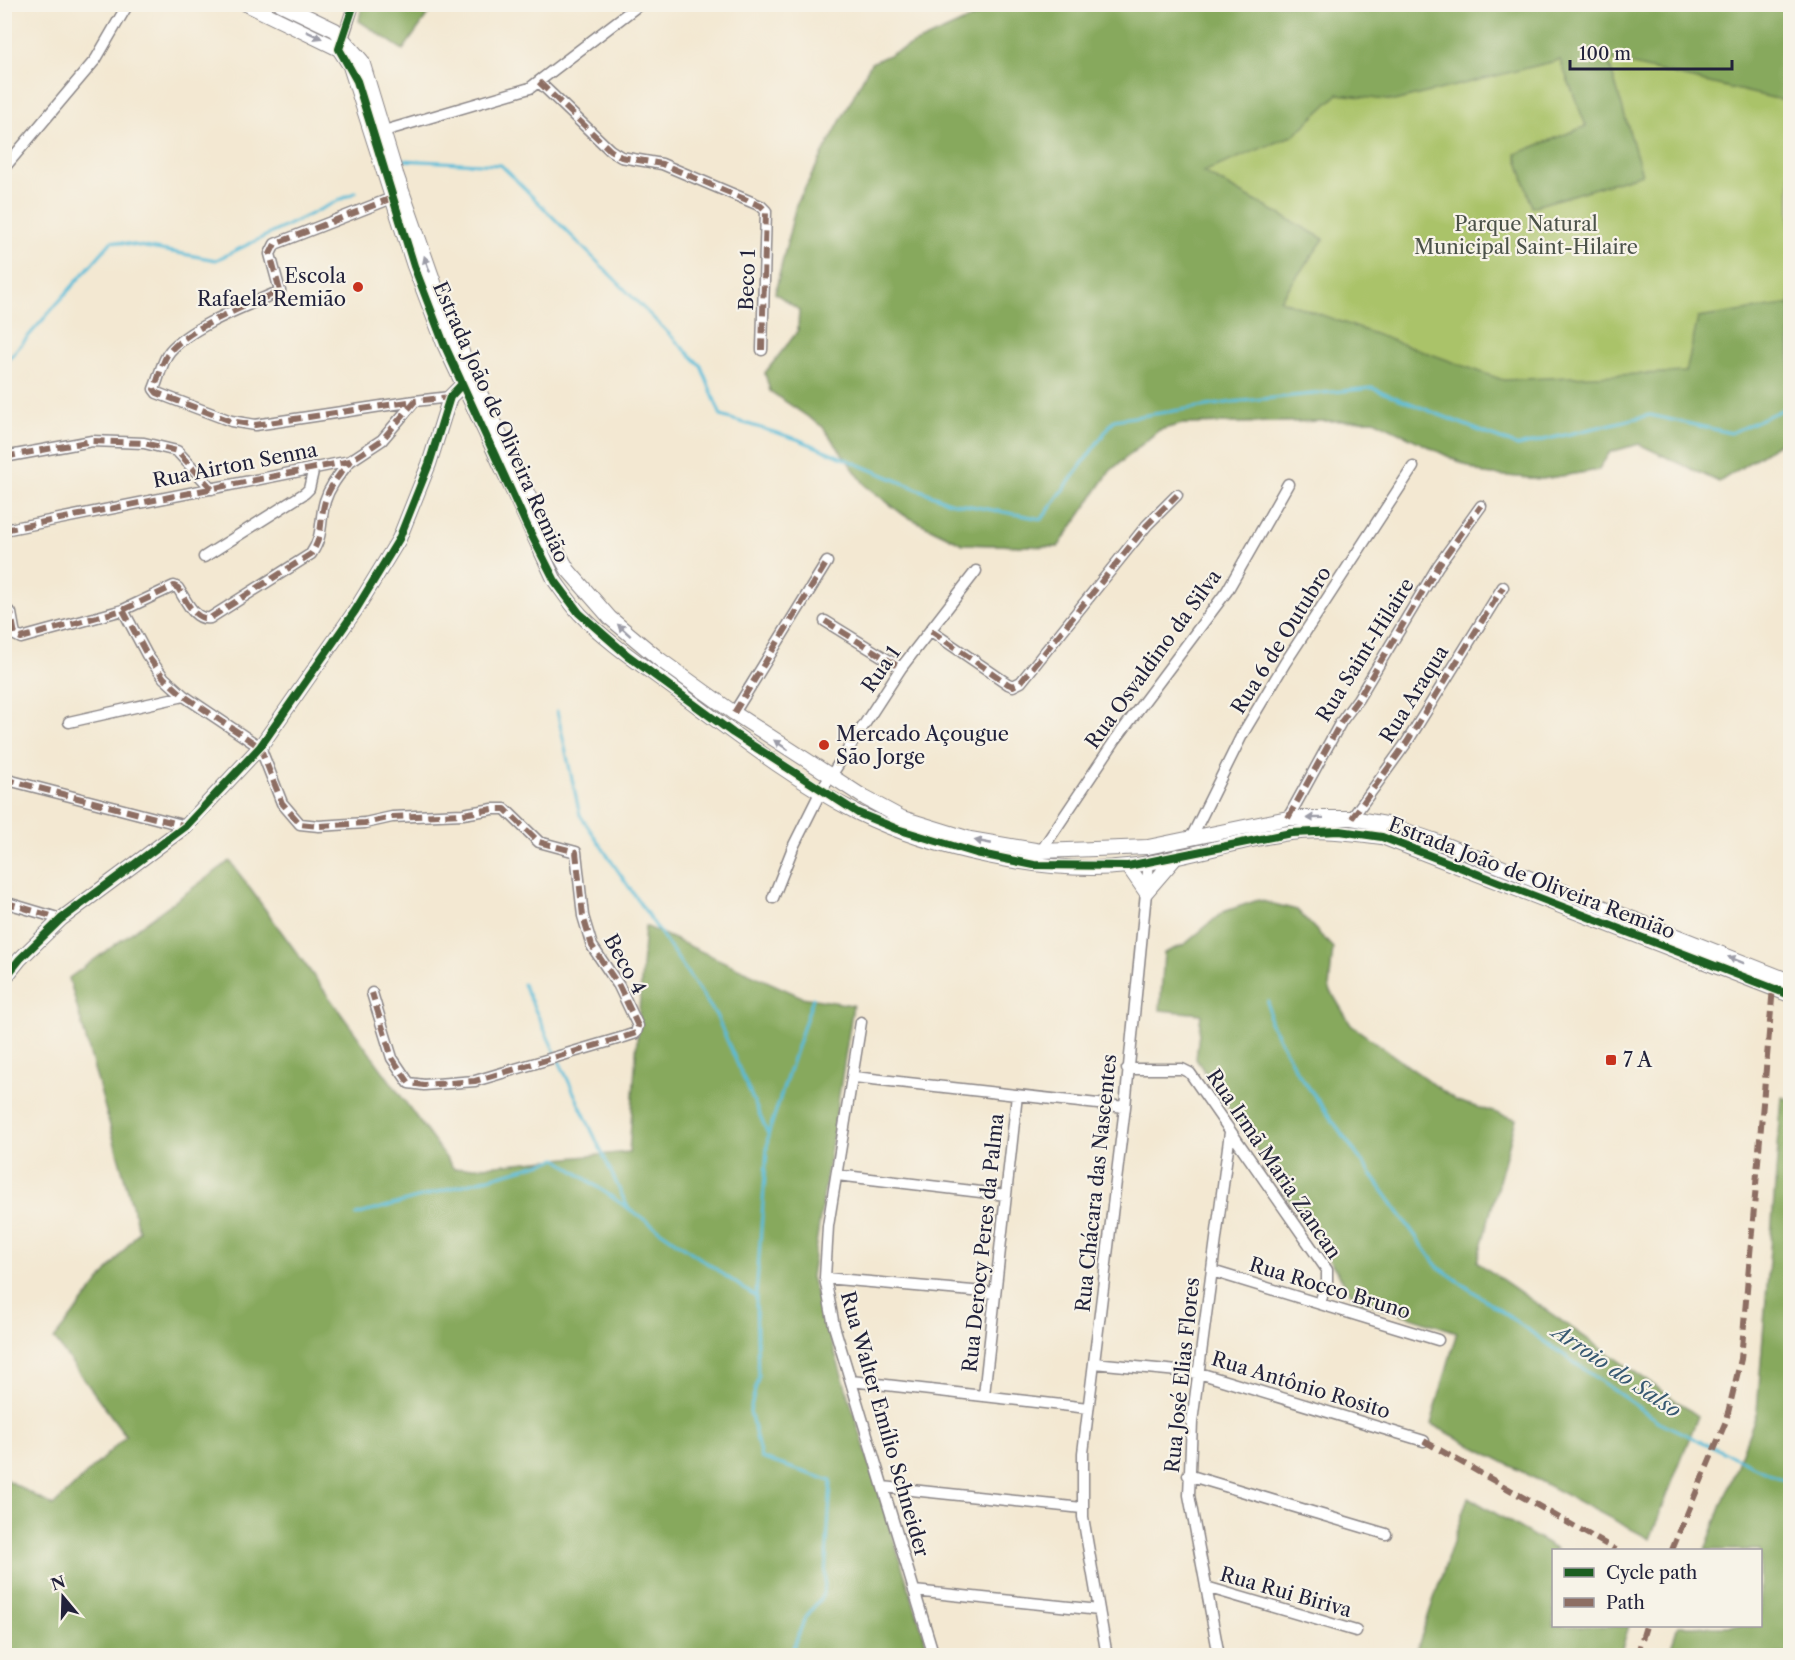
<svg xmlns="http://www.w3.org/2000/svg" width="1795" height="1660" viewBox="0 0 1795 1660" font-family="'Libre Caslon Text',serif">
<style>
.green{fill:#aac369;stroke:#667252;stroke-width:1.5}
.forest{fill:#87a95d;stroke:#54664c;stroke-width:1.5}
.lines{fill:none;stroke-linecap:round;stroke-linejoin:round}
.stream{stroke:#5abcd8;stroke-width:3}
.minor-casing{stroke:#8a8586;stroke-width:13}
.major-casing{stroke:#8a8586;stroke-width:16}
.minor{stroke:#fff;stroke-width:10}
.major{stroke:#fff;stroke-width:14}
.quiet{stroke:#8d6e63;stroke-width:6;stroke-dasharray:12 6;stroke-linecap:butt}
.cycleway-casing{stroke:#f7f3e8;stroke-width:11}
.cycleway{stroke:#1b5e20;stroke-width:8}
.oneway{fill:#9c9ca7}
.poi-dot{fill:#c8321e;stroke:#f7f3e8;stroke-width:2}
.labels{text-anchor:middle;dominant-baseline:central;stroke-width:4.5;stroke-linejoin:round;paint-order:stroke}
.park-label{font-size:20px;fill:#4b5249;stroke:#f7f3e8}
.poi-label{font-size:20px;fill:#22223b;stroke:#f7f3e8;text-anchor:start}
.street-label{font-size:20px;fill:#22223b;stroke:#f7f3e8}
.water-label{font-size:21px;font-style:italic;fill:#365872;stroke:#f7f3e8}
</style>
<rect width="100%" height="100%" fill="#f7f3e8"/>
<filter id="ink" filterUnits="userSpaceOnUse"><feTurbulence type="fractalNoise" baseFrequency=".0167" numOctaves="2"/><feDisplacementMap in="SourceGraphic" scale="12" xChannelSelector="R" yChannelSelector="G"/><feConvolveMatrix kernelMatrix="1 2 1 2 8 2 1 2 1" color-interpolation-filters="sRGB"/></filter>
<filter id="wash" filterUnits="userSpaceOnUse"><feTurbulence type="fractalNoise" baseFrequency=".008" numOctaves="4" result="noise"/><feDisplacementMap in="SourceGraphic" scale="24" xChannelSelector="R" yChannelSelector="G"/><feGaussianBlur stdDeviation="1.35" result="paint"/><feColorMatrix in="noise" values="0 0 0 0 0 0 0 0 0 0 0 0 0 0 0 0 0 1.4 0 .05"/><feComposite in="paint" operator="in"/></filter>
<g filter="url(#wash)">
<rect width="100%" height="100%" fill="#f3e8d2"/>
<path class="green" d="M 996,5 L 1790,5 L 1790,436 L 1719,482 L 1639,444 L 1610,452 L 1598,470 L 1542,479 L 1484,474 L 1375,420 L 1182,424 L 1159,430 L 1110,471 L 1058,547 L 963,544 L 904,515 L 866,486 L 823,427 L 770,391 L 765,373 L 798,331 L 799,310 L 775,293 L 796,205 L 871,63 L 990,10 Z"/>
<path class="forest" d="M 996,4 L 1790,5 L 1790,102 L 1608,59 L 1642,174 L 1532,207 L 1516,154 L 1586,126 L 1560,60 L 1394,101 L 1338,94 L 1294,135 L 1203,172 L 1324,239 L 1280,300 L 1503,380 L 1686,372 L 1698,318 L 1790,304 L 1790,436 L 1719,482 L 1639,444 L 1610,452 L 1598,470 L 1542,479 L 1484,474 L 1374,420 L 1182,424 L 1159,430 L 1110,471 L 1058,547 L 963,544 L 904,515 L 866,486 L 823,427 L 770,391 L 765,373 L 798,331 L 799,310 L 775,293 L 796,205 L 871,63 L 990,10 Z
M 362,5 L 362,4 L 435,5 L 403,50 L 359,21 Z
M 230,861 L 454,1169 L 629,1152 L 645,926 L 802,997 L 853,1005 L 811,1277 L 930,1655 L 5,1655 L 4,1478 L 53,1506 L 126,1436 L 54,1339 L 139,1231 L 69,978 Z
M 1258,900 L 1297,910 L 1333,948 L 1329,988 L 1351,1025 L 1457,1101 L 1516,1119 L 1477,1262 L 1698,1416 L 1650,1539 L 1431,1424 L 1457,1332 L 1355,1299 L 1196,1059 L 1201,1014 L 1160,1010 L 1164,953 L 1185,944 L 1223,912 Z
M 1782,1097 L 1790,1100 L 1790,1655 L 1668,1655 L 1678,1626 L 1760,1626 L 1760,1550 L 1705,1550 L 1757,1412 Z
M 1468,1497 L 1557,1550 L 1554,1550 L 1554,1626 L 1629,1626 L 1620,1655 L 1415,1655 Z"/>
<g class="lines">
<path class="stream" d="M 906,7 L 922,4
M 401,160 L 501,165 L 701,366 L 721,416 L 797,439 L 949,502 L 1042,519 L 1114,420 L 1233,402 L 1372,388 L 1518,446 L 1650,415 L 1731,433 L 1790,406
M 4,364 L 112,241 L 216,260 L 356,192
M 557,711 L 580,815 L 716,1015 L 768,1134
M 523,984 L 628,1208
M 1268,1001 L 1270,1022 L 1296,1070 L 1437,1266 L 1659,1422 L 1790,1483
M 356,1215 L 557,1159 L 756,1297
M 4,1652 L 8,1656
M 790,1656 L 805,1618 L 824,1594 L 831,1481 L 761,1458 L 750,1411 L 758,1378 L 756,1297 L 768,1135 L 813,998"/>
</g>
</g>
<g filter="url(#ink)">
<g class="lines">
<defs>
<path id="minor" d="M 341,44 L 354,4
M 539,82 L 610,150 L 621,157 L 662,164 L 761,206 L 766,211 L 762,350
M 384,131 L 530,88 L 640,4
M 4,168 L 96,59 L 128,4
M 392,198 L 275,244 L 270,254 L 280,291 C 249,305 193,325 170,351 C 162,360 159,378 154,389 L 157,393 L 231,421 L 255,425 L 415,401
M 4,457 L 92,441 L 144,443 L 177,451 L 212,489
M 4,530 L 350,461 L 382,440 L 415,401 L 450,397
M 204,557 L 305,493 L 309,489 L 314,467
M 4,608 L 11,613 L 15,635 L 21,638 L 123,610 L 174,586 L 178,588 C 186,600 194,621 210,618 L 311,554 C 324,535 319,522 325,501 C 330,485 340,474 350,461
M 123,610 L 147,655 L 164,678 L 184,696 L 260,747 L 282,803 L 300,824 L 319,826 L 365,823 L 392,817 L 463,814 L 493,809 L 505,809 L 539,842 L 576,852 L 583,916 L 592,946 L 619,986 L 638,1026 L 636,1033 L 624,1037 L 475,1081 L 424,1085 L 409,1083 L 392,1058 L 372,993
M 825,621 L 901,668
M 931,631 L 1008,684 L 1013,686 L 1021,682 L 1147,525 L 1177,495
M 734,713 L 827,562
M 69,722 L 184,696
M 4,779 L 186,826
M 1288,818 L 1341,722 L 1358,699 L 1438,566 L 1481,506
M 1352,818 L 1407,742 L 1503,587
M 1191,838 L 1242,735 L 1285,663 L 1413,467
M 1041,851 L 1116,739 L 1227,591 L 1288,484
M 773,898 L 794,845 L 821,791 L 901,668 L 976,571
M 4,902 L 61,919
M 861,1022 L 828,1226 L 825,1278 L 834,1326 L 934,1656
M 1127,1069 L 1182,1069 L 1190,1073 L 1327,1270 L 1327,1281 L 1320,1303
M 854,1077 L 1125,1107
M 837,1175 L 1006,1195
M 1212,1271 L 1438,1340
M 825,1278 L 995,1293
M 1094,1363 L 1199,1373 L 1424,1441
M 851,1381 L 1088,1408
M 984,1395 L 1017,1095
M 1188,1475 L 1386,1534
M 883,1487 L 1082,1508
M 1206,1587 L 1356,1631
M 914,1591 L 1099,1610
M 1107,1656 L 1083,1517 L 1083,1453 L 1125,1107 L 1149,862
M 1219,1656 L 1189,1495 L 1192,1422 L 1230,1132"/>
<path id="major" d="M 246,4 L 339,49 L 350,66 L 414,266 L 444,344 L 555,581 C 563,592 571,604 580,614 C 611,646 650,670 685,697 C 740,738 797,782 858,813 C 931,849 1046,875 1127,866 C 1182,860 1236,840 1290,833 C 1321,829 1352,833 1382,837 L 1790,995
M 281,4 L 335,30 L 362,61 L 396,174 L 438,294 L 472,376 L 541,522 L 568,570 L 610,618 L 659,659 L 734,713 L 865,798 L 902,818 L 970,839 L 1041,851 L 1148,847 L 1288,818 L 1352,818 L 1386,824 L 1433,840 L 1790,981
M 1128,866 L 1146,892 L 1177,856
M 4,979 L 20,959 L 61,919 L 186,826 L 260,747 L 355,611 L 399,539 L 429,464 L 450,397 L 467,380"/>
</defs>
<use href="#minor" class="minor-casing"/>
<use href="#major" class="major-casing"/>
<use href="#minor" class="minor"/>
<use href="#major" class="major"/>
<path class="quiet" d="M 539,82 L 610,150 L 621,157 L 662,164 L 761,206 L 766,211 L 762,350
M 392,198 L 275,244 L 270,254 L 280,291 C 249,305 193,325 170,351 C 162,360 159,378 154,389 L 157,393 L 231,421 L 255,425 L 415,401
M 4,457 L 92,441 L 144,443 L 177,451 L 212,489
M 4,530 L 350,461 L 382,440 L 415,401 L 450,397
M 4,608 L 11,613 L 15,635 L 21,638 L 123,610 L 174,586 L 178,588 C 186,600 194,621 210,618 L 311,554 C 324,535 319,522 325,501 C 330,485 340,474 350,461
M 123,610 L 147,655 L 164,678 L 184,696 L 260,747 L 282,803 L 300,824 L 319,826 L 365,823 L 392,817 L 463,814 L 493,809 L 505,809 L 539,842 L 576,852 L 583,916 L 592,946 L 619,986 L 638,1026 L 636,1033 L 624,1037 L 475,1081 L 424,1085 L 409,1083 L 392,1058 L 372,993
M 825,621 L 901,668
M 931,631 L 1008,684 L 1013,686 L 1021,682 L 1147,525 L 1177,495
M 734,713 L 827,562
M 4,779 L 186,826
M 1288,818 L 1341,722 L 1358,699 L 1438,566 L 1481,506
M 1352,818 L 1407,742 L 1503,587
M 4,902 L 61,919
M 1424,1441 L 1616,1550
M 1672,1550 L 1726,1421 L 1741,1359 L 1773,987
M 1637,1656 L 1646,1626"/>
<defs>
<path id="cycleway" d="M 354,4 L 339,49 L 357,81 L 414,266 L 444,344 L 528,528 L 555,581 L 579,613 L 627,655 L 733,733 L 858,813 L 897,829 L 976,853 L 1034,865 L 1128,866 L 1291,833 L 1340,831 L 1382,837 L 1790,995
M 4,979 L 20,959 L 61,919 L 186,826 L 260,747 L 355,611 L 399,539 L 429,464 L 450,397 L 462,384"/>
</defs>
<use href="#cycleway" class="cycleway-casing"/>
<use href="#cycleway" class="cycleway"/>
</g>
<defs><path id="oneway-solid" d="M-6-.8H1V-3.2L6.5 0L1 3.2V.8H-6Z" transform="scale(1.5)"/></defs>
<g class="oneway">
<use href="#oneway-solid" transform="translate(314 35) rotate(25)"/>
<use href="#oneway-solid" transform="translate(427 264) rotate(-109)"/>
<use href="#oneway-solid" transform="translate(624 630) rotate(-138)"/>
<use href="#oneway-solid" transform="translate(781 745) rotate(-146)"/>
<use href="#oneway-solid" transform="translate(1315 818) rotate(179)"/>
<use href="#oneway-solid" transform="translate(983 842) rotate(-169)"/>
<use href="#oneway-solid" transform="translate(1736 960) rotate(-158)"/>
</g>
</g>
<g class="poi-dot">
<circle cx="358" cy="287" r="6"/>
<circle cx="824" cy="745" r="6"/>
<rect x="1605" y="1054" width="12" height="12" rx="3"/>
</g>
<g class="labels">
<g class="park-label">
<text x="1526" y="224">Parque Natural<tspan x="1526" dy="23">Municipal Saint-Hilaire</tspan></text>
</g>
<g class="poi-label">
<text x="346" y="276" text-anchor="end">Escola<tspan x="346" dy="23">Rafaela Remião</tspan></text>
<text x="836" y="734">Mercado Açougue<tspan x="836" dy="23">São Jorge</tspan></text>
<text x="1623" y="1060">7 A</text>
</g>
<g class="street-label">
<text transform="translate(747 280) rotate(-88)">Beco 1</text>
<text transform="translate(501 422) rotate(66)">Estrada João de Oliveira Remião</text>
<text transform="translate(235 465) rotate(-11)">Rua Airton Senna</text>
<text transform="translate(1281 640) rotate(-58)">Rua 6 de Outubro</text>
<text transform="translate(1365 650) rotate(-58)">Rua Saint-Hilaire</text>
<text transform="translate(1153 659) rotate(-54)">Rua Osvaldino da Silva</text>
<text transform="translate(881 669) rotate(-55)">Rua 1</text>
<text transform="translate(1414 694) rotate(-58)">Rua Araqua</text>
<text transform="translate(1532 878) rotate(21)">Estrada João de Oliveira Remião</text>
<text transform="translate(625 964) rotate(61)">Beco 4</text>
<text transform="translate(1274 1164) rotate(56)">Rua Irmã Maria Zancan</text>
<text transform="translate(1096 1183) rotate(-84)">Rua Chácara das Nascentes</text>
<text transform="translate(983 1243) rotate(-84)">Rua Derocy Peres da Palma</text>
<text transform="translate(1330 1288) rotate(17)">Rua Rocco Bruno</text>
<text transform="translate(1182 1375) rotate(-84)">Rua José Elias Flores</text>
<text transform="translate(1301 1385) rotate(17)">Rua Antônio Rosito</text>
<text transform="translate(885 1424) rotate(74)">Rua Walter Emílio Schneider</text>
<text transform="translate(1286 1592) rotate(16)">Rua Rui Biriva</text>
</g>
<g class="water-label">
<text transform="translate(1617 1371) rotate(34)">Arroio do Salso</text>
</g>
</g>
<rect width="1795" height="1660" fill="none" stroke="#f7f3e8" stroke-width="24"/>
<rect x="1552" y="1549" width="210" height="78" fill="#f7f3e8" stroke="#a29fa3" stroke-width="1.5"/>
<rect x="1564" y="1568" width="30" height="9" fill="#1b5e20" stroke="#a29fa3" stroke-width="1.5"/>
<text x="1606" y="1579" font-size="18" fill="#22223b">Cycle path</text>
<rect x="1564" y="1598" width="30" height="9" fill="#8d6e63" stroke="#a29fa3" stroke-width="1.5"/>
<text x="1606" y="1609" font-size="18" fill="#22223b">Path</text>
<g transform="translate(63 1597) rotate(341)" stroke="#f7f3e8" stroke-width="4.5" paint-order="stroke">
<path d="M0-4.5L10 22L0 15L-10 22Z" fill="#22223b"/>
<text y="-9" font-size="16" font-weight="bold" text-anchor="middle" fill="#22223b">N</text>
</g>
<path d="M1570 60v9h162v-9" fill="none" stroke="#22223b" stroke-width="3"/>
<text x="1579" y="60" font-size="18" fill="#22223b" stroke="#f7f3e8" stroke-width="4.5" paint-order="stroke">100 m</text>
</svg>
